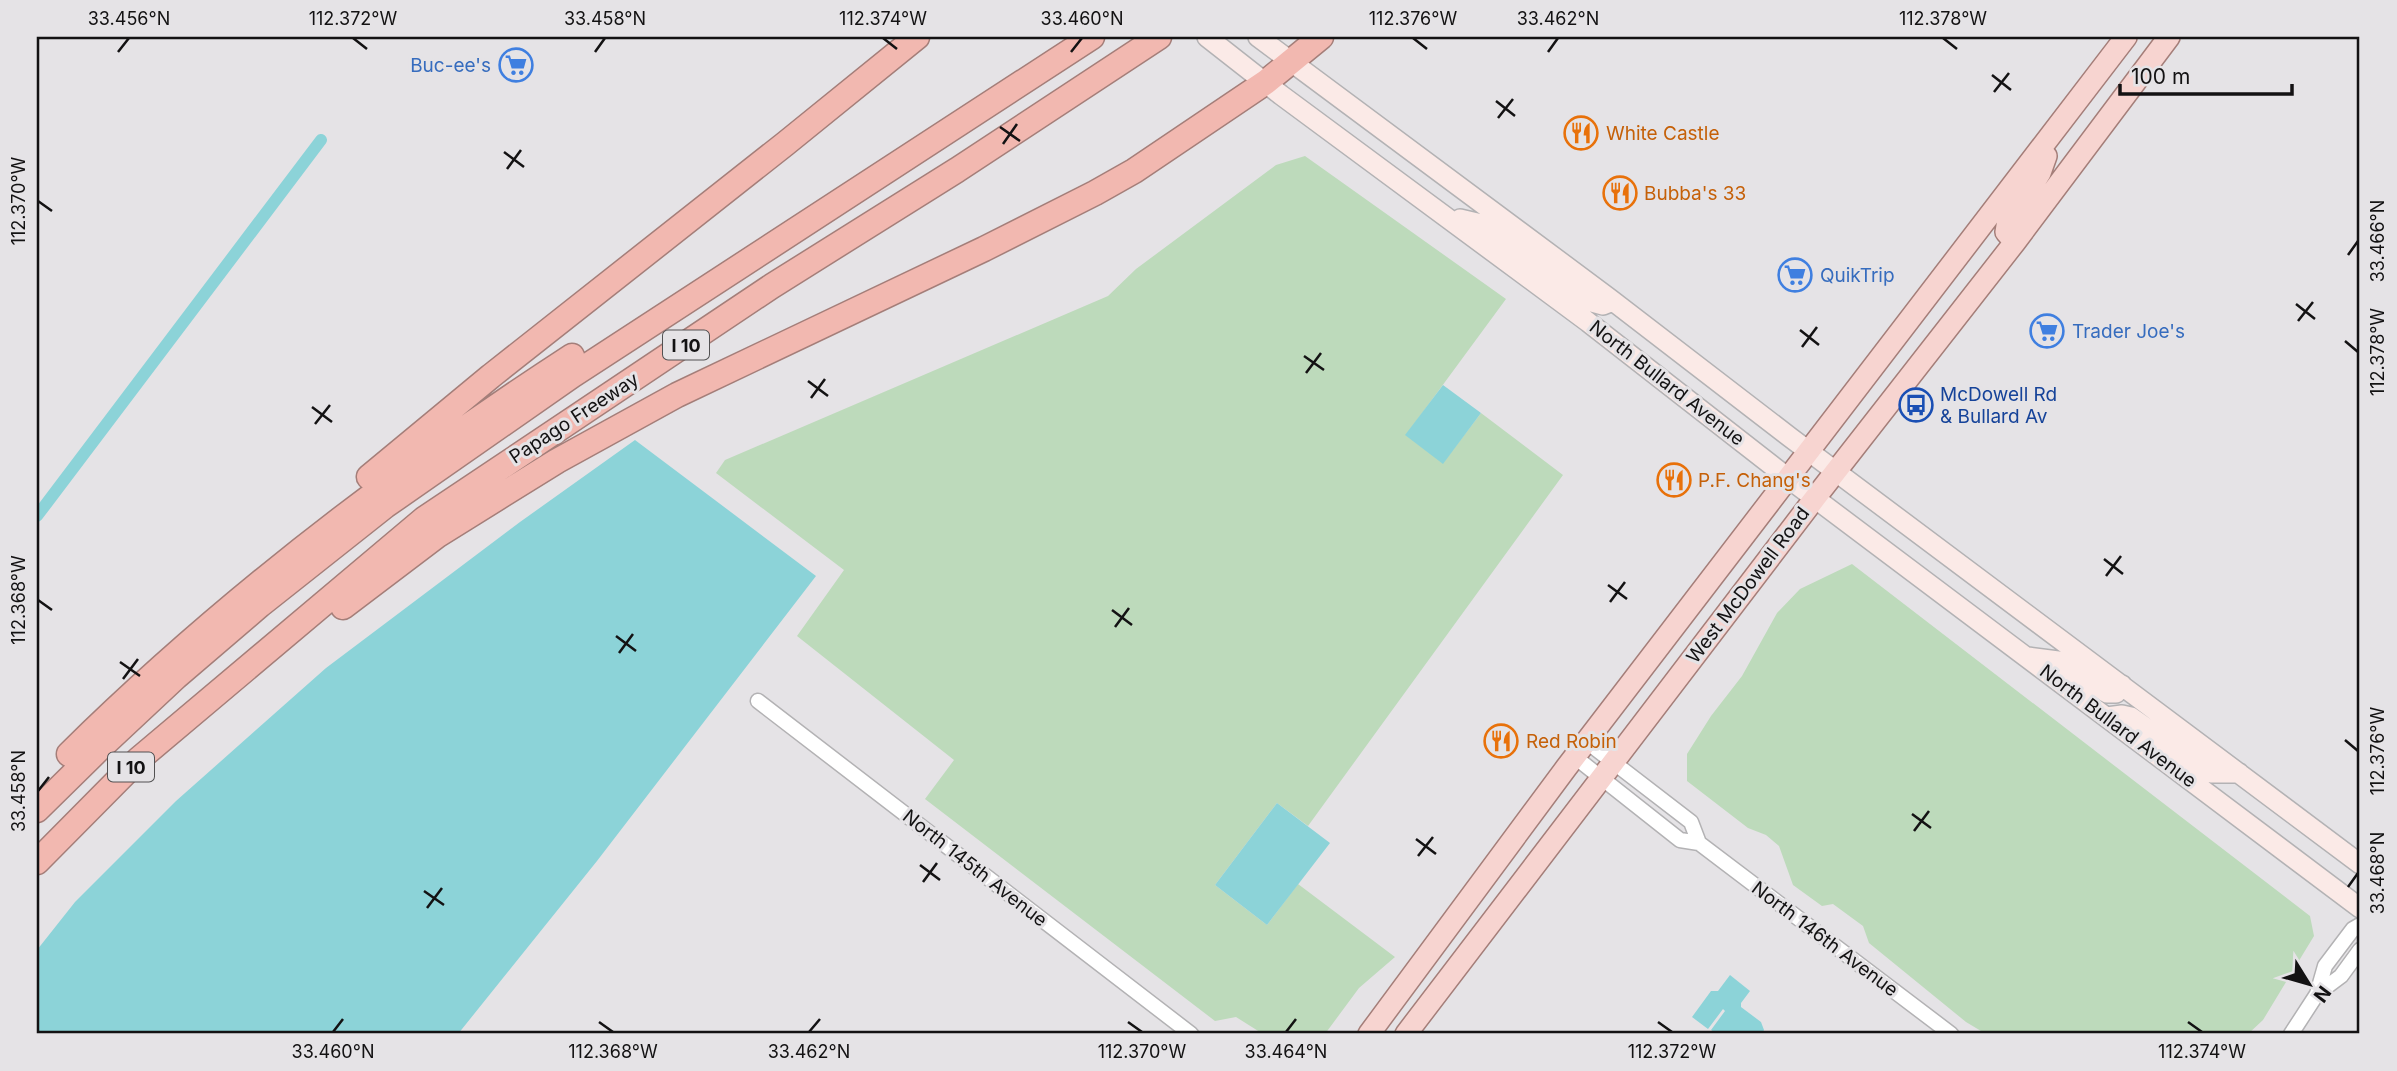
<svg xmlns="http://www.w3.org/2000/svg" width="2397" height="1071" viewBox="0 0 2397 1071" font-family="Inter,sans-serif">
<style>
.green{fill:#bddabb}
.water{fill:#8cd3d8}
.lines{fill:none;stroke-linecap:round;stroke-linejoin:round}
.canal{stroke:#8cd3d8;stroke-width:12}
.street-casing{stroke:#b3b2b4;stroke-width:17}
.secondary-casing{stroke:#b3b2b4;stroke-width:22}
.primary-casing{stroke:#a47e79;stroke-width:24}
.highway-casing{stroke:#a47e79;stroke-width:27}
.street{stroke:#fff;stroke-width:14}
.secondary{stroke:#fbeae7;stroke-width:19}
.primary{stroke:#f7d4d0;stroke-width:21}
.highway{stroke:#f2b8b0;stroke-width:24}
.ticks{fill:none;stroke:#131213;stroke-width:2.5}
.labels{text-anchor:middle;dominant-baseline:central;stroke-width:6;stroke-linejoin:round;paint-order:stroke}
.shield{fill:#e5e3e6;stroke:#525152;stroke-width:2}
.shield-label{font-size:18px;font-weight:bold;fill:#131213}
.shop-label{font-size:19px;fill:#366cbe;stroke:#e5e3e6;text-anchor:start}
.food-label{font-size:19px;fill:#c56008;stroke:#e5e3e6;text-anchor:start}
.street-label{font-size:19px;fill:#131213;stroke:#e5e3e6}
.transit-label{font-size:19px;fill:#164399;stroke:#e5e3e6;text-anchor:start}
.neatline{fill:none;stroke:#131213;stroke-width:2.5}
.ticks-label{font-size:18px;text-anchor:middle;fill:#131213}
</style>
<rect width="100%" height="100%" fill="#e5e3e6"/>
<path class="green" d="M 1305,156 L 1506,299 L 1406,435 L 1443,463 L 1481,413 L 1563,475 L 1308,826 L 1277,803 L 1215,885 L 1267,925 L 1298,884 L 1395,957 L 1359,988 L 1325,1034 L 1263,1034 L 1236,1017 L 1215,1021 L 925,799 L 954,760 L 797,636 L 844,570 L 716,473 L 725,460 L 1108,296 L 1136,269 L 1276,165 Z
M 1852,564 L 2310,916 L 2314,936 L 2263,1020 L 2248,1034 L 1986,1034 L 1966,1022 L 1869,943 L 1863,926 L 1833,904 L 1822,906 L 1793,885 L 1779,846 L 1766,835 L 1748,828 L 1687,781 L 1687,754 L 1711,716 L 1742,676 L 1777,613 L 1800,589 Z"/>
<path class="water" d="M 1443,385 L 1481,413 L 1443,464 L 1405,435 Z
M 635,440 L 816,576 L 597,861 L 458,1034 L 37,1034 L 37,950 L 75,902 L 176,801 L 326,668 L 520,522 Z
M 1277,803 L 1330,843 L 1267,925 L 1215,885 Z
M 1730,975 L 1750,991 L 1741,1003 L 1741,1007 L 1761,1022 L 1764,1030 L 1762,1034 L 1717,1034 L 1711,1030 L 1725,1011 L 1723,1009 L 1708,1029 L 1692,1017 L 1711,991 L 1718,991 Z"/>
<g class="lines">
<path class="canal" d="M 37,516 L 321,140"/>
<defs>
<path id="street" d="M 758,701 L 1191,1034
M 1587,742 L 1691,822 L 1699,843
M 1575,757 L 1680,840 L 1699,843 L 1951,1034
M 2317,994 L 2341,976 L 2360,950
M 2291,1034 L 2317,994 L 2325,966 L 2353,929 L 2360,925"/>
<path id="secondary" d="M 1207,37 L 1281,95 L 1588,322 L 1788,478 L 2360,908
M 1258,37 L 1609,298 L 1791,438 L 2360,864
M 1460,219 L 1477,223 L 1592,302 L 1603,305 L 1613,301
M 2028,657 L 2058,661 L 2107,693 L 2116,693 L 2122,685
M 2107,717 L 2122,715 L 2131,717 L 2211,773 L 2239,773"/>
<path id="primary" d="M 2015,242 L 2006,232 L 2007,226 L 2040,173 L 2046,156
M 1369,1034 L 1566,768 L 2126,37
M 1406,1034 L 1815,498 L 2015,242 L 2169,37"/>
<path id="highway" d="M 369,477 L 491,376 L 785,144 L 917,37
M 343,607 L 438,535 L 557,461 L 677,395 L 984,249 L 1095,193 L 1134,171 L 1266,82 L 1321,37
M 69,754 C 222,603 392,473 572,356
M 37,810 L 99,749 L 176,677 L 260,605 L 385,506 L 573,375 L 1092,37
M 37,862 L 139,759 L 424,519 L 772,286 L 957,170 L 1159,37"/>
</defs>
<use href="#street" class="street-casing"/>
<use href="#secondary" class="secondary-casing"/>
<use href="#primary" class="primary-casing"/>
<use href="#highway" class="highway-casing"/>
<use href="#street" class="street"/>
<use href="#secondary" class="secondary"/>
<use href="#primary" class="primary"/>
<use href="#highway" class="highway"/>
</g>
<path class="ticks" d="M 353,38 L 367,49M 883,38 L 897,49M 1413,38 L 1427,49M 1943,38 L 1957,49M 118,52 L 129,38M 595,52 L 605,38M 1071,52 L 1082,38M 1548,52 L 1558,38M 1992,75 L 2011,90M 1994,92 L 2009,73M 1496,101 L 1515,116M 1498,118 L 1513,99M 1000,127 L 1020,141M 1003,144 L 1017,124M 504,152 L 524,167M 507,169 L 521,150M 38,201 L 52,211M 2348,255 L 2358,241M 2296,304 L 2315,319M 2298,321 L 2313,302M 1800,330 L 1819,345M 2345,341 L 2358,352M 1802,347 L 1817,327M 1304,356 L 1324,370M 1306,373 L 1321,353M 808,381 L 828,396M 811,398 L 825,379M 312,407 L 332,422M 315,424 L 330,405M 2104,559 L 2123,574M 2106,576 L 2121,556M 1608,585 L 1627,599M 38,600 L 52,610M 1610,602 L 1625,582M 1112,610 L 1132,625M 1115,627 L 1129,608M 616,636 L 636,651M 619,653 L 633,634M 120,662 L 140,676M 123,679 L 138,659M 2345,740 L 2358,751M 38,791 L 49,777M 1912,814 L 1931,828M 1914,831 L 1929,811M 1416,839 L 1436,854M 1418,856 L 1433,837M 920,865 L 940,880M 923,882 L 937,863M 2348,887 L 2358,873M 424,891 L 444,905M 427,908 L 442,888M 599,1022 L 613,1032M 1128,1022 L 1142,1032M 1658,1022 L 1672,1032M 2188,1022 L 2202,1032M 333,1032 L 343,1019M 809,1032 L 820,1019M 1286,1032 L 1296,1019"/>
<defs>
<symbol id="supermarket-ring" viewBox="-11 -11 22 22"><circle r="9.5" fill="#e5e3e6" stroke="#3f7fe0" stroke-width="1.5"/><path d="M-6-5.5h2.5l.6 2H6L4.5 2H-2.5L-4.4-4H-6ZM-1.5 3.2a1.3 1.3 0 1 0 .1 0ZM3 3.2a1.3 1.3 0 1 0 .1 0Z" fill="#3f7fe0"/></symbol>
<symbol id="restaurant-ring" viewBox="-11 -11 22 22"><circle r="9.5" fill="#e5e3e6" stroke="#e8710a" stroke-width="1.5"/><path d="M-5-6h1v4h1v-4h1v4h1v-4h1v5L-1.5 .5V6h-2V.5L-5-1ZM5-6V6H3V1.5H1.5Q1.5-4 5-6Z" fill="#e8710a"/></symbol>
<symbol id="bus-ring" viewBox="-11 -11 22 22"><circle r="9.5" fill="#e5e3e6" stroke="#1a4fb4" stroke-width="1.5"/><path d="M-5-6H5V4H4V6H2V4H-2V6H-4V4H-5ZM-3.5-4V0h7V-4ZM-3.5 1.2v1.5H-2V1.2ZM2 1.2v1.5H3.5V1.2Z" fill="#1a4fb4"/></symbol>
</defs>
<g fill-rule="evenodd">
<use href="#supermarket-ring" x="497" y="46" width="38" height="38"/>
<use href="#restaurant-ring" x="1562" y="114" width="38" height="38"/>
<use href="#restaurant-ring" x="1601" y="174" width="38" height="38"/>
<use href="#supermarket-ring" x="1776" y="256" width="38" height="38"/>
<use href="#supermarket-ring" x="2028" y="312" width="38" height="38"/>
<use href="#bus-ring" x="1897" y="386" width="38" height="38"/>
<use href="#restaurant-ring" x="1655" y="461" width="38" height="38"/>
<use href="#restaurant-ring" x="1482" y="722" width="38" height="38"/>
</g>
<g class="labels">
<g class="shield">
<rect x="663" y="330.5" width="46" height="29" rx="5"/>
<rect x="108" y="752.5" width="46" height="29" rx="5"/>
</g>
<g class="shield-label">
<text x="686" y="345">I 10</text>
<text x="131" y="767">I 10</text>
</g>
<g class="shop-label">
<text x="491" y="65" text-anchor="end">Buc-ee's</text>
<text x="1820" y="275">QuikTrip</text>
<text x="2072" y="331">Trader Joe's</text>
</g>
<g class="food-label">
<text x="1606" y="133">White Castle</text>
<text x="1644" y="193">Bubba's 33</text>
<text x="1698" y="480">P.F. Chang's</text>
<text x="1526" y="741">Red Robin</text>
</g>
<g class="street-label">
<text transform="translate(1667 383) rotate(38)">North Bullard Avenue</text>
<text transform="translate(574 418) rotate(-33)">Papago Freeway</text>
<text transform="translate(1748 585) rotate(-53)">West McDowell Road</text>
<text transform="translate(2118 726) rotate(37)">North Bullard Avenue</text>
<text transform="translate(975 868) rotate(38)">North 145th Avenue</text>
<text transform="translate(1825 939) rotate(37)">North 146th Avenue</text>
</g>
<g class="transit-label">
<text x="1940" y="394">McDowell Rd<tspan x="1940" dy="22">&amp; Bullard Av</tspan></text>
</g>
</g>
<rect width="2397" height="1071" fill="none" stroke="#e5e3e6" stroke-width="77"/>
<g transform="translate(2309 984) rotate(127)" stroke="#e5e3e6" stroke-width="5" paint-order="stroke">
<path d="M0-5L12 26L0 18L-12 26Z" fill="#131213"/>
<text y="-10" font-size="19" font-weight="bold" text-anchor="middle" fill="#131213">N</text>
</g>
<path d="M2120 84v10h172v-10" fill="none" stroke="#131213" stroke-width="3.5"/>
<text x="2131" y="84" font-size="21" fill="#131213" stroke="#e5e3e6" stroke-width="5" paint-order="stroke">100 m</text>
<rect x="38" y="38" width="2320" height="994" class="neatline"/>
<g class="ticks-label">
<text x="129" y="25">33.456°N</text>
<text x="353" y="25">112.372°W</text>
<text x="605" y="25">33.458°N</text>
<text x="883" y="25">112.374°W</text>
<text x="1082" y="25">33.460°N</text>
<text x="1413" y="25">112.376°W</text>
<text x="1558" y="25">33.462°N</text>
<text x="1943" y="25">112.378°W</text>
<text transform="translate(19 201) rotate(-90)" y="6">112.370°W</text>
<text transform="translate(2378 241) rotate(-90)" y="6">33.466°N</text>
<text transform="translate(2378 352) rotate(-90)" y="6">112.378°W</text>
<text transform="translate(19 600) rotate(-90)" y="6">112.368°W</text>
<text transform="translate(2378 751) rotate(-90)" y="6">112.376°W</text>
<text transform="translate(19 791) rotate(-90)" y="6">33.458°N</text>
<text transform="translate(2378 873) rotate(-90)" y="6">33.468°N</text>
<text x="333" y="1058">33.460°N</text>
<text x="613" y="1058">112.368°W</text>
<text x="809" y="1058">33.462°N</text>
<text x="1142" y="1058">112.370°W</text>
<text x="1286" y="1058">33.464°N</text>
<text x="1672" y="1058">112.372°W</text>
<text x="2202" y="1058">112.374°W</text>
</g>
</svg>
